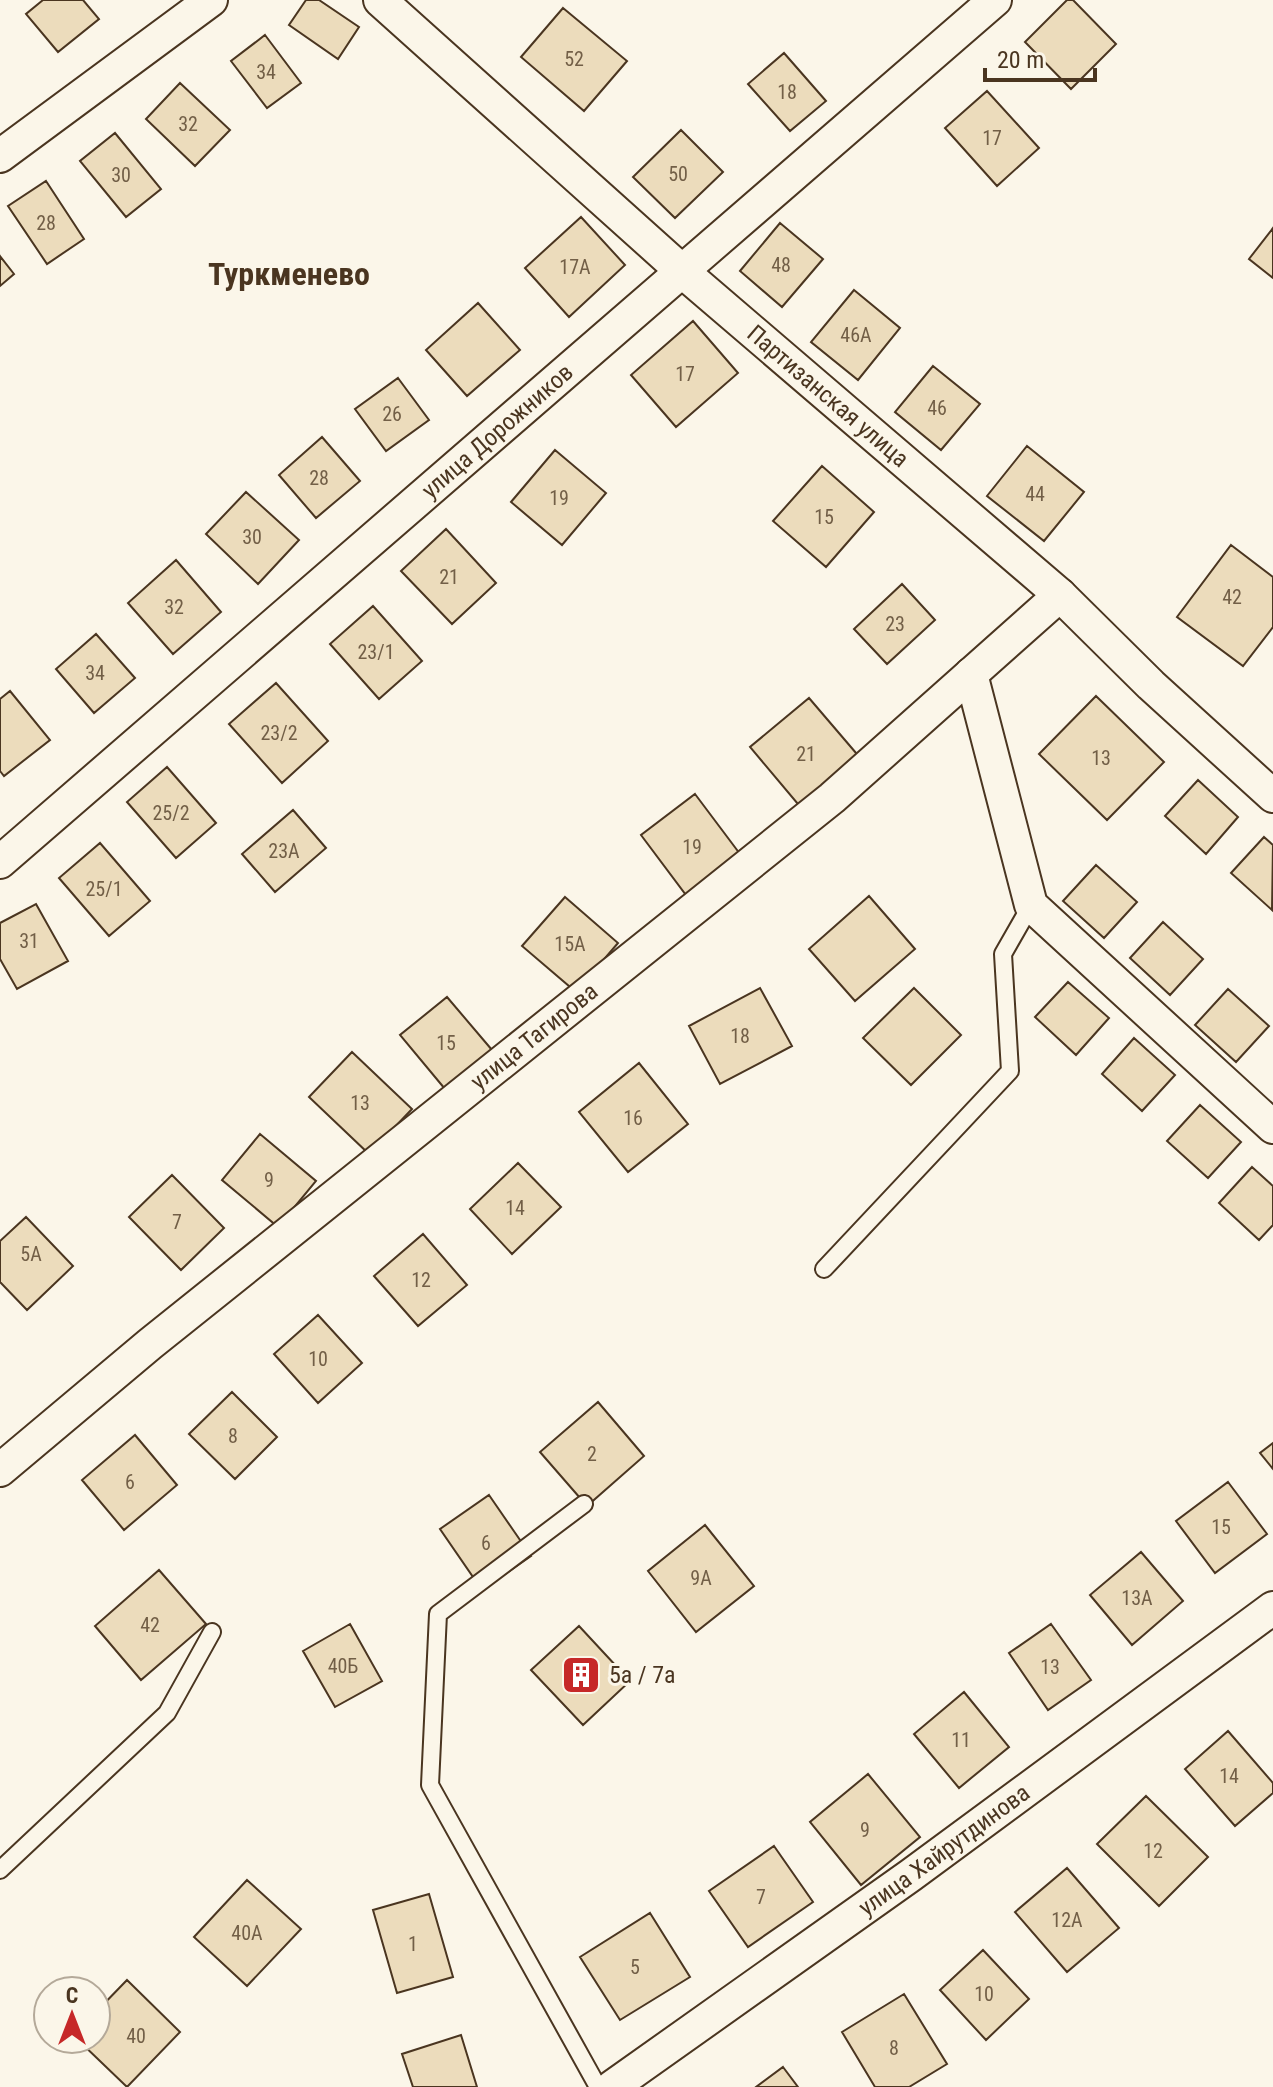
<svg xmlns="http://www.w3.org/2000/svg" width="1273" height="2087" viewBox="0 0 1273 2087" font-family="'Roboto Condensed',sans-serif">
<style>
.building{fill:#ecdcbc;stroke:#4a3520;stroke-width:2}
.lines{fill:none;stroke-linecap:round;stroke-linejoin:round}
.service-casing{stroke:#4a3520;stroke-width:20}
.minor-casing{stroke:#4a3520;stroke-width:36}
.service{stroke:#fbf6e9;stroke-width:16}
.minor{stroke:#fbf6e9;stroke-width:32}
.labels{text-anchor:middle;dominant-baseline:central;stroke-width:6;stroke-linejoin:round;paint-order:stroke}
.number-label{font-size:20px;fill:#725f47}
.street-label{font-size:24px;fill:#4a3520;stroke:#fbf6e9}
.poi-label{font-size:24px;fill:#4a3520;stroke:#fbf6e9;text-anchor:start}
.district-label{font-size:32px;font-weight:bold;fill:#4a3520;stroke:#fbf6e9}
</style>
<rect width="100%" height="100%" fill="#fbf6e9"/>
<path class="building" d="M 43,0 L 83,0 L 99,19 L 58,52 L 26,14 Z
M 306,0 L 319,0 L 359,27 L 338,59 L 289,25 Z
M 1067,0 L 1073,0 L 1116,44 L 1071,89 L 1025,42 Z
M 563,8 L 627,61 L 584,111 L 521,57 Z
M 265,35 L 301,83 L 267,108 L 231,61 Z
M 784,53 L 826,101 L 790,131 L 748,84 Z
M 180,83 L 230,130 L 195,166 L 146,119 Z
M 987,91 L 1039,148 L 997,186 L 945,128 Z
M 681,130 L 723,172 L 675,218 L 633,177 Z
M 115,133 L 161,189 L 126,217 L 80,161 Z
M 46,181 L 84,239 L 47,264 L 8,206 Z
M 581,217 L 625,265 L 569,317 L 525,268 Z
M 780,223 L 823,259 L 782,307 L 740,271 Z
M 1273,228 L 1273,278 L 1249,259 Z
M 0,256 L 14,274 L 0,286 Z
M 854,290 L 900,328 L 858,380 L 811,342 Z
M 478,303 L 520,350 L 467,396 L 426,350 Z
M 693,321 L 738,373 L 676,427 L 631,375 Z
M 933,366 L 980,404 L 941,450 L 895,412 Z
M 398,378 L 429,420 L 386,451 L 355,409 Z
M 322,437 L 360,481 L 316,518 L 279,475 Z
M 1027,446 L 1084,492 L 1044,541 L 987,496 Z
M 555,450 L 606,493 L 562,545 L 511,502 Z
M 822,466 L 874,512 L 826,567 L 773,521 Z
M 246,492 L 299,540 L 258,584 L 206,534 Z
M 446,529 L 496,583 L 452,624 L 401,571 Z
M 1231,545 L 1273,577 L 1273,627 L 1243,666 L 1177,617 Z
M 176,560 L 221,612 L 173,654 L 128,603 Z
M 902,584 L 935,620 L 887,664 L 854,629 Z
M 373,606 L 422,661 L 379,699 L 330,644 Z
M 96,634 L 135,678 L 94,713 L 56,669 Z
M 276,683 L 328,741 L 282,783 L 229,724 Z
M 10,691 L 50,740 L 4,776 L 0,771 L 0,699 Z
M 1096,696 L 1164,762 L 1107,820 L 1039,754 Z
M 809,698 L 862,760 L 803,810 L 750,747 Z
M 167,767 L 216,823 L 176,858 L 127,802 Z
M 1198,780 L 1238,817 L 1206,854 L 1165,816 Z
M 695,794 L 743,858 L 689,899 L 641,835 Z
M 293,810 L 326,848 L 275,892 L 242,854 Z
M 1264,837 L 1273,845 L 1272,910 L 1231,873 Z
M 100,843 L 150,901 L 109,936 L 59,878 Z
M 1096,865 L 1137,902 L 1104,938 L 1063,901 Z
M 869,896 L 915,949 L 855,1001 L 809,949 Z
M 565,897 L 618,943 L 576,992 L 522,946 Z
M 36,904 L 68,961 L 17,989 L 0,959 L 0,923 Z
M 1163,922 L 1203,959 L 1170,995 L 1130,958 Z
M 1068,982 L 1109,1018 L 1076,1055 L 1035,1017 Z
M 760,988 L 792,1046 L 720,1084 L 689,1026 Z
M 914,988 L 961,1035 L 911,1085 L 863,1038 Z
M 1228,989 L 1269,1026 L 1236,1062 L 1195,1025 Z
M 447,997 L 492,1050 L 445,1089 L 400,1035 Z
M 1134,1038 L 1175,1075 L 1142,1111 L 1102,1074 Z
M 352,1052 L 412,1109 L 369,1154 L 309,1097 Z
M 639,1063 L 688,1124 L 628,1172 L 579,1112 Z
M 1200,1105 L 1241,1142 L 1208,1178 L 1167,1141 Z
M 260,1134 L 316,1181 L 278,1227 L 222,1180 Z
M 518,1163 L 561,1207 L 512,1254 L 470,1209 Z
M 1252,1167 L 1273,1186 L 1273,1225 L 1259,1240 L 1219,1203 Z
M 172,1175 L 224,1228 L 181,1270 L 129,1217 Z
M 26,1217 L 73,1266 L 27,1310 L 0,1282 L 0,1241 Z
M 423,1234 L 467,1285 L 418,1326 L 374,1276 Z
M 318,1315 L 362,1363 L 318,1403 L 274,1354 Z
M 232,1392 L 277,1437 L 235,1479 L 189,1434 Z
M 598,1402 L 644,1456 L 587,1506 L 540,1452 Z
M 135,1435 L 177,1485 L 124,1530 L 82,1480 Z
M 1273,1443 L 1273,1469 L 1260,1453 Z
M 1228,1482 L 1267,1534 L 1215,1573 L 1176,1521 Z
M 489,1495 L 531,1556 L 482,1590 L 440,1529 Z
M 705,1525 L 754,1586 L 696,1632 L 648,1571 Z
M 1141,1552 L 1183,1601 L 1132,1645 L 1090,1595 Z
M 159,1570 L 206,1624 L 141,1680 L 95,1626 Z
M 350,1624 L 382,1681 L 335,1707 L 303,1651 Z
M 1051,1624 L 1091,1680 L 1048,1710 L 1009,1653 Z
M 579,1626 L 630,1681 L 583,1725 L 531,1670 Z
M 964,1692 L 1009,1747 L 959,1788 L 914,1734 Z
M 1228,1731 L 1273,1783 L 1273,1793 L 1235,1826 L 1185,1769 Z
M 868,1774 L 920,1837 L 861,1885 L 810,1822 Z
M 1146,1796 L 1208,1857 L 1159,1906 L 1097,1844 Z
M 774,1846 L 813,1902 L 748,1947 L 709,1891 Z
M 1067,1868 L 1119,1928 L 1067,1972 L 1015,1912 Z
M 247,1880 L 301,1929 L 247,1986 L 194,1937 Z
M 429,1894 L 453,1977 L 397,1993 L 373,1910 Z
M 650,1913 L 690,1977 L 620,2020 L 580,1957 Z
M 983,1950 L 1029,1999 L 986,2040 L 940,1990 Z
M 127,1980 L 180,2032 L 127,2087 L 77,2039 L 96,2039 L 96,2012 Z
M 904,1994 L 947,2064 L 909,2087 L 875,2087 L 842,2032 Z
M 461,2035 L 477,2087 L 413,2087 L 402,2054 Z
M 783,2067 L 798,2087 L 756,2087 Z"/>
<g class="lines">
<defs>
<path id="service" d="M 824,1269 L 1010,1071 L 1003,954 L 1031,905
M 584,1504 L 438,1614 L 430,1785 L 598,2087
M 0,1870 L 167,1713 L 212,1632"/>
<g id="minor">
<path id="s1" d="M 380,0 L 683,272 L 1060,595 L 1151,685 L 1273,796"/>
<path d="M 0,156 L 211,0"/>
<path d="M 971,674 L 1031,905 L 1273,1127"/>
<path id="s2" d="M 0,862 L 995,0"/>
<path id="s3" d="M 0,1470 L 150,1344 L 832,798 L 1060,595"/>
<path id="s4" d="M 612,2087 L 911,1875 L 1273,1608"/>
</g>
</defs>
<use href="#service" class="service-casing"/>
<use href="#minor" class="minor-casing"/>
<use href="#service" class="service"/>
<use href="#minor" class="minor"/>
</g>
<defs>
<symbol id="building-square" viewBox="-11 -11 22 22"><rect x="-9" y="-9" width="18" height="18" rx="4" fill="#c62828" stroke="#fbf6e9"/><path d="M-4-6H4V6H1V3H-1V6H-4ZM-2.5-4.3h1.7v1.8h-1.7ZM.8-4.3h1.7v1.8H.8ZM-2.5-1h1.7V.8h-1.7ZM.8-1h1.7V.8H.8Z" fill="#fff"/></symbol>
</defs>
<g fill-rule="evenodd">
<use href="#building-square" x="559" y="1653" width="44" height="44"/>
</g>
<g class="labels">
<g class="number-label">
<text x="574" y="59">52</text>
<text x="266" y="72">34</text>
<text x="787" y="92">18</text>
<text x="188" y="124">32</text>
<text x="992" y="138">17</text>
<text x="678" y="174">50</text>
<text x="121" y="175">30</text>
<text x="46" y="223">28</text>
<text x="781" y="265">48</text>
<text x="575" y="267">17А</text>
<text x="856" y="335">46А</text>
<text x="685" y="374">17</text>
<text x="937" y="408">46</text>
<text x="392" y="414">26</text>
<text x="319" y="478">28</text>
<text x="1035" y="494">44</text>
<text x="559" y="498">19</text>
<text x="824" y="517">15</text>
<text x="252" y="537">30</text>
<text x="449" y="577">21</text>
<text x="1232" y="597">42</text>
<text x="174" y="607">32</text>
<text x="895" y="624">23</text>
<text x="376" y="652">23/1</text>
<text x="95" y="673">34</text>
<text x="279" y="733">23/2</text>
<text x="806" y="754">21</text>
<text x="1101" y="758">13</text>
<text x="171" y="813">25/2</text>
<text x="692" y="847">19</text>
<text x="284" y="851">23А</text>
<text x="104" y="889">25/1</text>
<text x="29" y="941">31</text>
<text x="570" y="944">15А</text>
<text x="740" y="1036">18</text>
<text x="446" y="1043">15</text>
<text x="360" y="1103">13</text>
<text x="633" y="1118">16</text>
<text x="269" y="1180">9</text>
<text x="515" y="1208">14</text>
<text x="177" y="1222">7</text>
<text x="31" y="1254">5А</text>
<text x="421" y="1280">12</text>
<text x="318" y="1359">10</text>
<text x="233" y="1436">8</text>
<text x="592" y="1454">2</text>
<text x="130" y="1482">6</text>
<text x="1221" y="1527">15</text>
<text x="486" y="1543">6</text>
<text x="701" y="1578">9А</text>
<text x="1137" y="1598">13А</text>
<text x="150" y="1625">42</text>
<text x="343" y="1666">40Б</text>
<text x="1050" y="1667">13</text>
<text x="961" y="1740">11</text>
<text x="1229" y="1776">14</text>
<text x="865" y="1830">9</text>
<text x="1153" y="1851">12</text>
<text x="761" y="1897">7</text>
<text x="1067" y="1920">12А</text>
<text x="247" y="1933">40А</text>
<text x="413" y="1944">1</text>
<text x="635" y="1967">5</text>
<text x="984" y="1994">10</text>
<text x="136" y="2036">40</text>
<text x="894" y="2048">8</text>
</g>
<g class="street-label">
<text stroke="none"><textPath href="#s1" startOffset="598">Партизанская улица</textPath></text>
<text stroke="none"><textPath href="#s2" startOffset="658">улица Дорожников</textPath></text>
<text stroke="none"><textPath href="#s3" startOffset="688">улица Тагирова</textPath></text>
<text stroke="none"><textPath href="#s4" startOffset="408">улица Хайрутдинова</textPath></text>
</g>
<g class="poi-label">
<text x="609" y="1675">5а / 7а</text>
</g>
<g class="district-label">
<text x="289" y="274">Туркменево</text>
</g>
</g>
<g transform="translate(72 2015)"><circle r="38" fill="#fbf6e9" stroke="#b4a999" stroke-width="2"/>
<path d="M0-6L14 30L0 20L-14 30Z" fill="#c62828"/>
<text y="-12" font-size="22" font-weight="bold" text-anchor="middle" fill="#4a3520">С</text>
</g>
<path d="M985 68v12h110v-12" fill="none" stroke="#4a3520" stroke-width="4"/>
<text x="997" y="68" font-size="24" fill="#4a3520" stroke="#fbf6e9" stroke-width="6" paint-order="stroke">20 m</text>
</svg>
